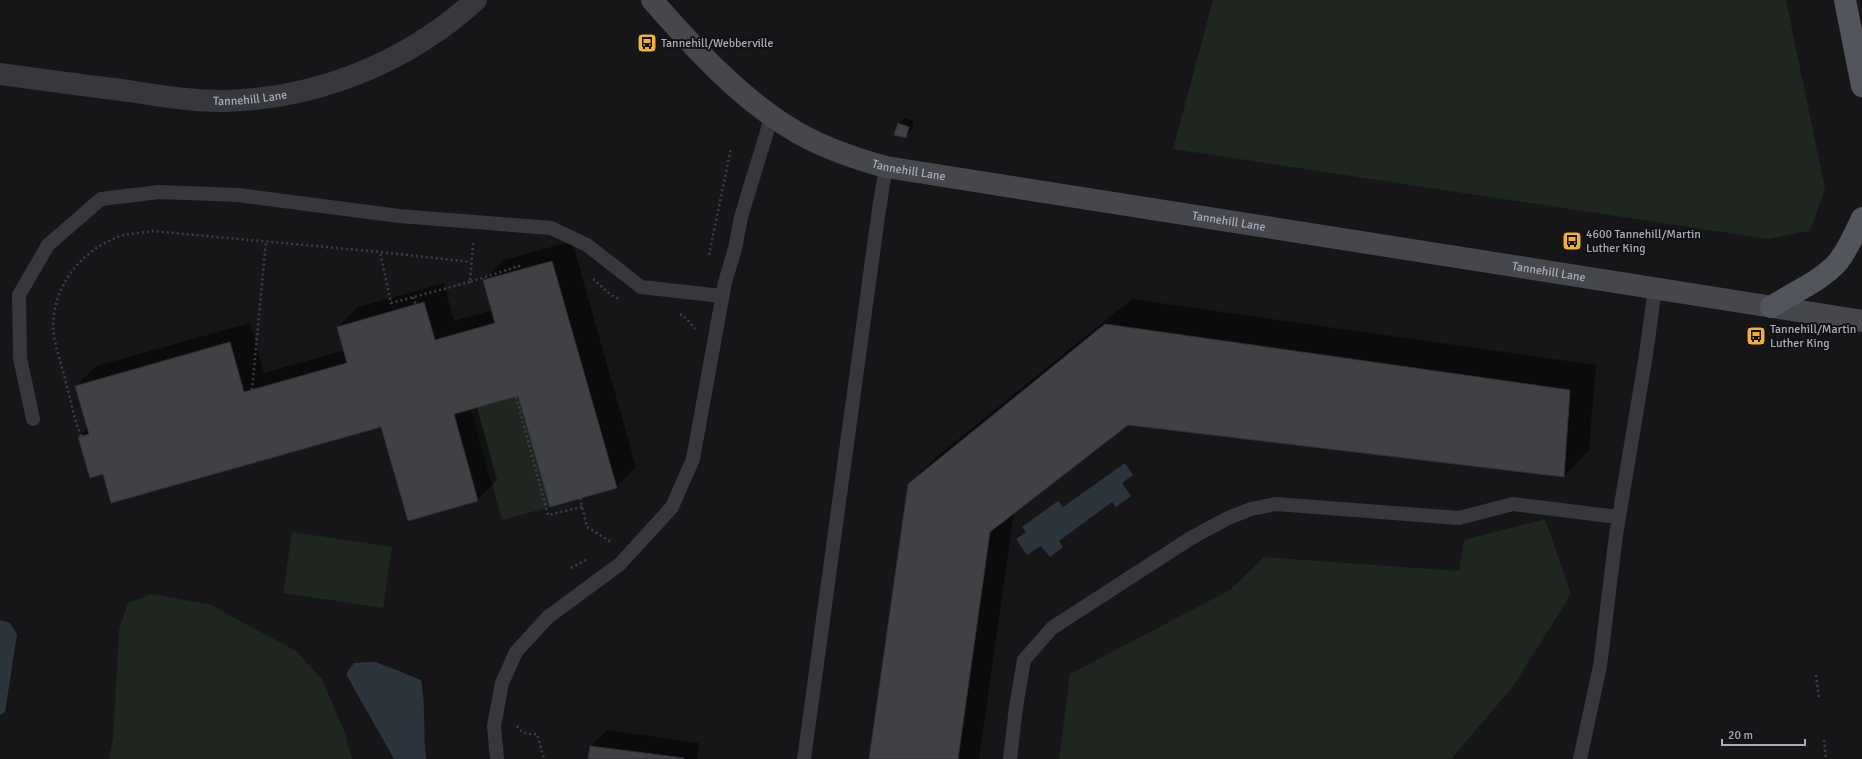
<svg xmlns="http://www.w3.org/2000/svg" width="1862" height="759" viewBox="0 0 1862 759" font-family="Signika,sans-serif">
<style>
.green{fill:#1e261f}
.water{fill:#2c353c}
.shadow{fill:#0007}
.building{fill:#404145;stroke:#303034}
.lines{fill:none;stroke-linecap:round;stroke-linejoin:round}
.path{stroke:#3d3f44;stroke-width:2.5;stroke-dasharray:2 3;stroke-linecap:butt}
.lane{stroke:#37383d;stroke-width:14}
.street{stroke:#37383d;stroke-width:22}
.secondary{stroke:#45474d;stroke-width:22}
.primary{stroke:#53555c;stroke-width:22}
.labels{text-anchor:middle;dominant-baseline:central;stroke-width:4;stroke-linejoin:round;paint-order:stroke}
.poi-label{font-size:12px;fill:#a8adb8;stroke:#111113;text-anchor:start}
.street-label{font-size:12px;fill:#a8adb8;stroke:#111113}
</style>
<rect width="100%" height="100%" fill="#161618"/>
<path class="green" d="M 1213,0 L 1786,0 L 1825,189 L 1810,231 L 1768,239 L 1173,149 Z
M 518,396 L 550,507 L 502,520 L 471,409 Z
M 1545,519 L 1571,594 L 1512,688 L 1451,759 L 1059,759 L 1070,674 L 1230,590 L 1264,557 L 1459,571 L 1464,540 Z
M 292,532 L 392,547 L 383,608 L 283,593 Z
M 151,594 L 209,604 L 296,651 L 322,679 L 345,733 L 352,759 L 109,759 L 113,738 L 119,630 L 128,603 Z"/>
<path class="water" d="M 1125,463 L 1133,475 L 1122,483 L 1131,496 L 1116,507 L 1112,502 L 1059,541 L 1063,547 L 1050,557 L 1041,546 L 1027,555 L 1016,539 L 1026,532 L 1022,527 L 1058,501 L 1063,507 Z
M 0,620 L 10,623 L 17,634 L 5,712 L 0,715 Z
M 376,662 L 421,680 C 426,706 423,733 426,759 L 394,759 L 346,674 L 354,663 Z"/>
<path class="shadow" d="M 904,118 L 914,121 L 911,131 L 906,137 L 898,124 Z
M 572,241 L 636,467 L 616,487 L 519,395 L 477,407 L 497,480 L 477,500 L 382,426 L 103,473 L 79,437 L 88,428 L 76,386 L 96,366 L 250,323 L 264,373 L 345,350 L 338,327 L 358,307 L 444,283 L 454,321 L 493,310 L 484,280 L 504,260 Z
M 1132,299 L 1596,365 L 1589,450 L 1564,476 L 1128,424 L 1014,512 L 979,759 L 870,759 L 908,484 L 935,458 Z
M 607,730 L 699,743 L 697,759 L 589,759 L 591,746 Z"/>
<path class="building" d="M 898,123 L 909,127 L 906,138 L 894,135 Z
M 552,261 L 617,488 L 550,507 L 518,396 L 454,414 L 478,501 L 408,521 L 381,427 L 111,503 L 103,474 L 90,478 L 78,437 L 89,434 L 75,386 L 230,342 L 244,392 L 347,363 L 337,327 L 424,302 L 435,340 L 495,323 L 483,280 Z
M 1105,324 L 1570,390 L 1564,477 L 1128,425 L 990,532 L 958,759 L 869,759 L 908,484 Z
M 590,746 L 684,758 L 684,759 L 588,759 Z"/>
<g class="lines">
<path class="path" d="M 473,243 L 470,282 L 519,266 L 519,270
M 709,255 L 731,148
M 593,279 L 611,295 L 619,299
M 470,282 L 391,303 L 380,252 L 471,262
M 413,297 L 416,305
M 680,314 L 687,319 L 695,329
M 252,390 L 266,241
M 516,397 L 548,515 L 582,507
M 81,436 C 74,419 71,401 66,383 C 62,365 54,346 53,327 C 53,284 84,247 124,235 C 133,233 143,233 152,231 L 380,252
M 580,498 L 587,527 L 611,542
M 571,568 L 586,560
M 1816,675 L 1819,698
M 517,726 C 522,734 527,734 537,734 L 544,759
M 1824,740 L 1826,759"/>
<path class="lane" d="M 33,419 L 20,358 L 19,295 L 48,245 L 101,199 L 159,192 L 238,195 L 399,216 L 551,228 L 587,245 L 641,287 L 722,296
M 497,759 L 494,726 L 502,683 L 516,652 L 548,617 L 620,564 L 672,507 L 693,459 L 725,282 L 735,249 L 741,217 L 772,115
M 804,759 L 879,209 L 886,167
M 1010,759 L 1016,707 L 1024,660 L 1052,628 L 1191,538 L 1228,518 L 1251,509 L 1276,504 L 1459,518 L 1513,504 L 1618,517
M 1580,759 L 1600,666 L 1616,535 L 1645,361 L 1655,289"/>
<path class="street" id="s1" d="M 0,74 C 43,80 86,86 129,91 C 160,96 191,101 223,101 C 317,99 406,63 476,0"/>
<path class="secondary" id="s2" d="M 652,0 C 695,49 741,100 798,133 C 825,148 856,159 886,167 L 1862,321"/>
<path class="primary" d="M 1845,0 L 1862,86
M 1771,307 C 1792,293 1821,281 1838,262 C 1848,249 1855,233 1862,218"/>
</g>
<defs>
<symbol id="bus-square" viewBox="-11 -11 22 22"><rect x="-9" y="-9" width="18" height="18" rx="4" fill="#f2b134" stroke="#111113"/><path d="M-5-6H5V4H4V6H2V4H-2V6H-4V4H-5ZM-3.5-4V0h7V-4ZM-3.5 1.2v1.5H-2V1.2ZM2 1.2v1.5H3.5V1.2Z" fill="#111"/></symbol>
</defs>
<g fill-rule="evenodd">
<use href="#bus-square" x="636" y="32" width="22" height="22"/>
<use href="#bus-square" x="1561" y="230" width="22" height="22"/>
<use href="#bus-square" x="1745" y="325" width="22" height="22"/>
</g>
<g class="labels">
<g class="poi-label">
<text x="661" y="43">Tannehill/Webberville</text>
<text x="1586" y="234">4600 Tannehill/Martin<tspan x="1586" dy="14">Luther King</tspan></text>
<text x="1770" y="329">Tannehill/Martin<tspan x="1770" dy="14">Luther King</tspan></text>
</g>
<g class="street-label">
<text stroke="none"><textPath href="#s1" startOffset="252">Tannehill Lane</textPath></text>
<text stroke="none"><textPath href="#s2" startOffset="316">Tannehill Lane</textPath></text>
<text stroke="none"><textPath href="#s2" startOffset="640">Tannehill Lane</textPath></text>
<text stroke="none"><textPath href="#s2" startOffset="964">Tannehill Lane</textPath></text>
</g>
</g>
<path d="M1722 739v6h83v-6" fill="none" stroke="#a8adb8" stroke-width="2"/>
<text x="1728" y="739" font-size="12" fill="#a8adb8" stroke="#111113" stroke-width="3" paint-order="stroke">20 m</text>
</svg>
